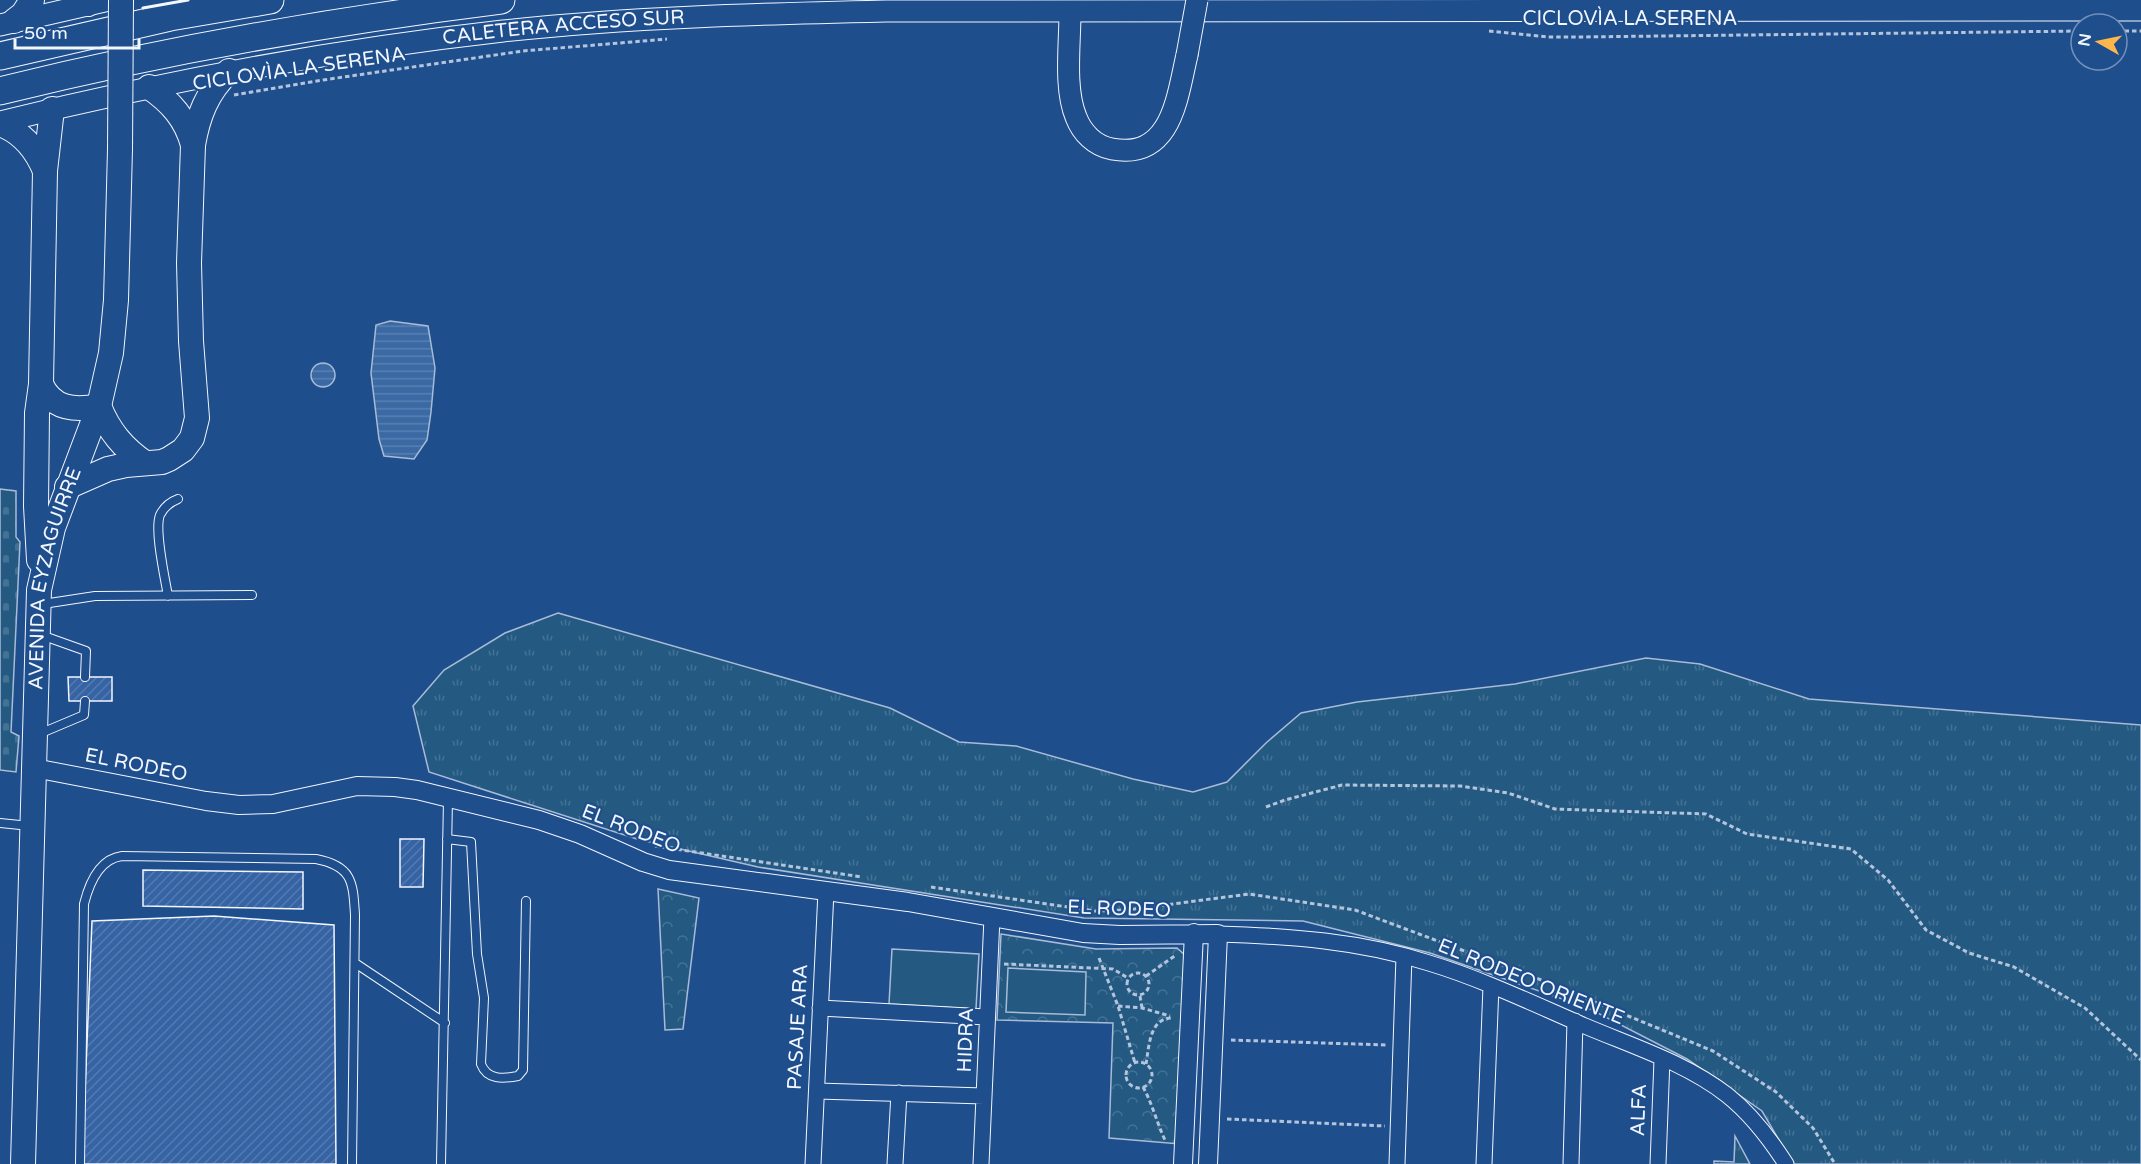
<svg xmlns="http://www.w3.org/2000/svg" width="2141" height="1164" viewBox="0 0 2141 1164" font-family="'Varela Round',sans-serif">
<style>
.grass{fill:url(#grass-tufts);stroke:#a8bbd7;stroke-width:1.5}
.cemetery{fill:url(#cemetery-stones);stroke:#a8bbd7;stroke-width:1.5}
.park{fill:url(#park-crowns);stroke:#a8bbd7;stroke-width:1.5}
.pitch{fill:#245a82;stroke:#a8bbd7;stroke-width:1.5}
.water{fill:url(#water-rules);stroke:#a8bbd7;stroke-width:1.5}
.building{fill:url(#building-hatch);stroke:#f2f6ff;stroke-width:1.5}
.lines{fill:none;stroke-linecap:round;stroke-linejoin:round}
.service-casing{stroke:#f2f6ff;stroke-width:10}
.minor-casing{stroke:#f2f6ff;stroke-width:17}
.tertiary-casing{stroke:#f2f6ff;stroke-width:20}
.secondary-casing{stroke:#f2f6ff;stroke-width:23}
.primary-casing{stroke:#f2f6ff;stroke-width:26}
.motorway-casing{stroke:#f2f6ff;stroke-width:29}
.path{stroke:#b3c4dc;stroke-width:3;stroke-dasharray:4.5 3;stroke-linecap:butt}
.service{stroke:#1f4e8c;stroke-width:8}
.minor{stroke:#1f4e8c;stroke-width:15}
.tertiary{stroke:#1f4e8c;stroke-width:18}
.secondary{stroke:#1f4e8c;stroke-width:21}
.primary{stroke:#1f4e8c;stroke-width:24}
.motorway{stroke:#1f4e8c;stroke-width:27}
.secondary-bridge-casing{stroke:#f2f6ff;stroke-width:23;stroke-linecap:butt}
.primary-bridge-casing{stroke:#f2f6ff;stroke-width:26;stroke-linecap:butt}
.secondary-bridge{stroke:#1f4e8c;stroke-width:21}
.primary-bridge{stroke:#1f4e8c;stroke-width:24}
.wall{stroke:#f2f6ff;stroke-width:3}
.labels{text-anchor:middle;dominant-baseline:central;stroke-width:4.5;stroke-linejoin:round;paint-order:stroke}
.street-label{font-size:20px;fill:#f2f6ff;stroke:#1f4e8c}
</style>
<defs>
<pattern id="grass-tufts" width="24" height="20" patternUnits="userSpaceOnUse" patternTransform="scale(1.5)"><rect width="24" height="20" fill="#245a82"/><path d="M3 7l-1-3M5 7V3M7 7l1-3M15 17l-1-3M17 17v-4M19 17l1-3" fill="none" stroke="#447295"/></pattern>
<pattern id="cemetery-stones" width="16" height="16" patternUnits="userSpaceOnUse" patternTransform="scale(1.5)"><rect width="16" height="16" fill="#245a82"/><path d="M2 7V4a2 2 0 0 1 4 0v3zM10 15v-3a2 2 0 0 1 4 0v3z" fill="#447295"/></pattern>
<pattern id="park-crowns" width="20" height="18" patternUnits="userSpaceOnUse" patternTransform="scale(1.5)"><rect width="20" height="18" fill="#245a82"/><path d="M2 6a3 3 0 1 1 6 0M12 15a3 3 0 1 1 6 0" fill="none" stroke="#447295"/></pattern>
<pattern id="water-rules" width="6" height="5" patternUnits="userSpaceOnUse" patternTransform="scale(1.5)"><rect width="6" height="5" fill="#3b69a3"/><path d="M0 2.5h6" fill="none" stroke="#587fb1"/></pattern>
<pattern id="building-hatch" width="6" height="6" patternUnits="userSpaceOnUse" patternTransform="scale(1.5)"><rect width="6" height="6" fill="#3563a3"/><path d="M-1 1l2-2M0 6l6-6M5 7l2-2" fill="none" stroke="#537ab1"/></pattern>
</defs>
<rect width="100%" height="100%" fill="#1f4e8c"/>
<path class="grass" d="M 558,613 L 890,708 L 959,742 L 1016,746 L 1133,779 L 1193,792 L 1227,782 L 1266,743 L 1301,713 L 1357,702 L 1515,684 L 1646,658 L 1700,664 L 1809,699 L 2141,725 L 2141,1164 L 1793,1164 L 1762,1111 L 1687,1059 L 1588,1008 L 1430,953 L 1303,921 L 1084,918 L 758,867 L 637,839 L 429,772 L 413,706 L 444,670 L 505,633 Z
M 1735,1136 L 1750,1164 L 1714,1164 L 1714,1161 L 1734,1162 Z"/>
<path class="cemetery" d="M 0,489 L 16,491 L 16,537 L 20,542 L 11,732 L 19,736 L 16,772 L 0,770 Z"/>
<path class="park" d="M 658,889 L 699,898 L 683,1029 L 665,1030 Z
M 1001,934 L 1096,949 L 1177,948 L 1185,955 L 1180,1144 L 1109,1138 L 1113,1023 L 997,1020 Z"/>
<path class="pitch" d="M 892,949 L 979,954 L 976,1009 L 889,1004 Z
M 1008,968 L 1086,972 L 1085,1015 L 1006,1012 Z"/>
<path class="water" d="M 390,321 L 428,326 L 435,368 L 431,412 L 427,440 L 414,459 L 384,456 L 379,439 L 371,373 L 376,325 Z
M311 375a12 12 0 1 1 24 0a12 12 0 1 1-24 0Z"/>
<path class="building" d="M 68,677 L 112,677 L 112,701 L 69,701 Z
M 400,839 L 424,839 L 423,887 L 400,887 Z
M 143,870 L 303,872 L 303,909 L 143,906 Z
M 214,916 L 334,925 L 336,1164 L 82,1164 L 92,921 Z"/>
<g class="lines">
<defs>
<path id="service" d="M 168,596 C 165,578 154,530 160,515 C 164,507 170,502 178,499
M 43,604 L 95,596 L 252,595
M 41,635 L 86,651 L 85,677
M 39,734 L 84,715 L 85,701
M 0,823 L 30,826
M 447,839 L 471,842 L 477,954 L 484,998 L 481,1064 C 487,1080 503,1079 518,1076 L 523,1070 L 526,901
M 355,963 L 445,1023
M 80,1164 L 84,904 C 89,884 99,859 122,856 L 316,859 C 353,866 353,883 355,915 L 352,1164
M 441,1164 L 448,799"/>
<path id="minor" d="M 1218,934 C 1289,936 1361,941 1429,963 C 1482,979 1534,1004 1585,1026 C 1632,1046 1686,1063 1727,1095 C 1751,1114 1770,1139 1786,1164
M 820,1008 L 987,1017
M 817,1091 L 984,1096
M 813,1164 L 826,891
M 895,1164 L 899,1093
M 981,1164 L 992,917
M 1397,1164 L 1404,956
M 1484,1164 L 1491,986
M 1571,1164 L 1575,1021
M 1658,1164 L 1662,1059"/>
<path id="tertiary" d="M 34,768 L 206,801 L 239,805 L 273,804 L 357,786 L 395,787 L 417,790 L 539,820 L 580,834 L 643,862 L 669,870 L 908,902 L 1083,933 L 1120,935 L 1218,934 L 1208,1164
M 1183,1164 L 1194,933"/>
<g id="secondary">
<path d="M 1070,13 C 1070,44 1064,88 1076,117 C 1082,133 1095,146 1112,149 C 1172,160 1177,97 1187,55"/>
<path d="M 0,25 L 109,0"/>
<path id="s1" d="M 0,122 C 166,81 333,50 503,31 C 630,17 759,14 887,11 L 2141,10"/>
</g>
<g id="primary">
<path d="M 79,0 L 88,4"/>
<path d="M 14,21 L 23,14 L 32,0"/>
<path d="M 149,87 C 171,102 186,119 193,145"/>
<path d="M 0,124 C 22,132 36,149 45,171"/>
<path d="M 41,384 C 52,409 74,411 99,406"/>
<path d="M 99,406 C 109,431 123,448 145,463"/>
<path d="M 67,487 L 108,469 L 126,465 L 162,462 L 169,459 L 183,450 L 192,438 L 197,418 L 191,341 L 189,263 L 193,145 C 198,116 207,92 229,71"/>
<path d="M 39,560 L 36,506 L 37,413 L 41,384 L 45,171 L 52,109"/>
<path id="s2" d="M 23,1164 L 39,590 L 53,528 L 99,406 L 111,353 L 116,300 L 120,149"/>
</g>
<path id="motorway" d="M 0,56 L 170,17 L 270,0
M 0,91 C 165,50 332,21 501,0"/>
</defs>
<use href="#service" class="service-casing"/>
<use href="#minor" class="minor-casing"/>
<use href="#tertiary" class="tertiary-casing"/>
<use href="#secondary" class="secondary-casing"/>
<use href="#primary" class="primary-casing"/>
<use href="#motorway" class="motorway-casing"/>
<path class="path" d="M 1489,31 L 1548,37 L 1578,37 L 2081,31
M 2117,31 L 2141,31
M 234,95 L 323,80 L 523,51 L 667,39
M 1266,807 L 1285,800 L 1342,785 L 1460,786 L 1508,793 L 1555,809 L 1706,814 L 1747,834 L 1851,849 L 1888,880 L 1926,930 L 1969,953 L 2014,967 L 2085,1008 L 2141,1060
M 655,846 L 862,877
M 931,887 L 1095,911 L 1127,910 L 1249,894 L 1355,910 L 1534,977 L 1713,1051 L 1776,1092 L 1813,1128 L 1835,1164
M 1099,958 L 1118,1006 L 1135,1063
M 1004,964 L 1113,969 L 1128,978
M1127 984a11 11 0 1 1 22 0a11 11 0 1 1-22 0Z
M 1146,976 L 1176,955
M 1140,996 L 1142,1008
M 1118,1006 L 1142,1008 L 1170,1016
M 1231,1040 L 1386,1045
M1126 1075a13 13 0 1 1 26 0a13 13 0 1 1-26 0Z
M 1146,1064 C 1149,1048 1149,1018 1172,1018
M 1143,1087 C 1153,1105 1157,1124 1166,1142
M 1227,1119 L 1385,1126"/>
<use href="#service" class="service"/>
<use href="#minor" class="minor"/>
<use href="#tertiary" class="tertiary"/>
<use href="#secondary" class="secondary"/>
<use href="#primary" class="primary"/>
<use href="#motorway" class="motorway"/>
<defs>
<path id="secondary-bridge" d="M 1187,55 L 1197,0"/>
<path id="primary-bridge" d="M 120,149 L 121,0"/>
</defs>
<use href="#secondary-bridge" class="secondary-bridge-casing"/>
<use href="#primary-bridge" class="primary-bridge-casing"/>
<use href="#secondary-bridge" class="secondary-bridge"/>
<use href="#primary-bridge" class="primary-bridge"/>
<path class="wall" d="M 143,8 L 188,0"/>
</g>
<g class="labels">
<g class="street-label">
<text x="1630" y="19">CICLOVÌA LA SERENA</text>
<text stroke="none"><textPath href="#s1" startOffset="572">CALETERA ACCESO SUR</textPath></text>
<text transform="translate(299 69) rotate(-8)">CICLOVÌA LA SERENA</text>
<text stroke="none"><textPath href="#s2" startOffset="588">AVENIDA EYZAGUIRRE</textPath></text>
<text transform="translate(136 765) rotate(11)">EL RODEO</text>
<text transform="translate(631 829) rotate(21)">EL RODEO</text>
<text transform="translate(1119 909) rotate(2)">EL RODEO</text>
<text transform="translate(1531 982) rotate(22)">EL RODEO ORIENTE</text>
<text transform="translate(798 1027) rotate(-87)">PASAJE ARA</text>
<text transform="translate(966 1040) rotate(-88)">HIDRA</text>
<text transform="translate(1639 1110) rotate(-88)">ALFA</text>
</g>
</g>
<g transform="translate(2099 42) rotate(279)"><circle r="28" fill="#1f4e8c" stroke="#7391ba" stroke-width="1.5"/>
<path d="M0-4.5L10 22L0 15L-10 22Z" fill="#ffb74d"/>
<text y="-9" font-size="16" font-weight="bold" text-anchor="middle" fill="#f2f6ff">N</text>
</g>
<path d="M15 39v9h124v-9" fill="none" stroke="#f2f6ff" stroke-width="3"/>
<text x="24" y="39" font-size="18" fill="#f2f6ff" stroke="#1f4e8c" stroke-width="4.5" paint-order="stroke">50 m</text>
</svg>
